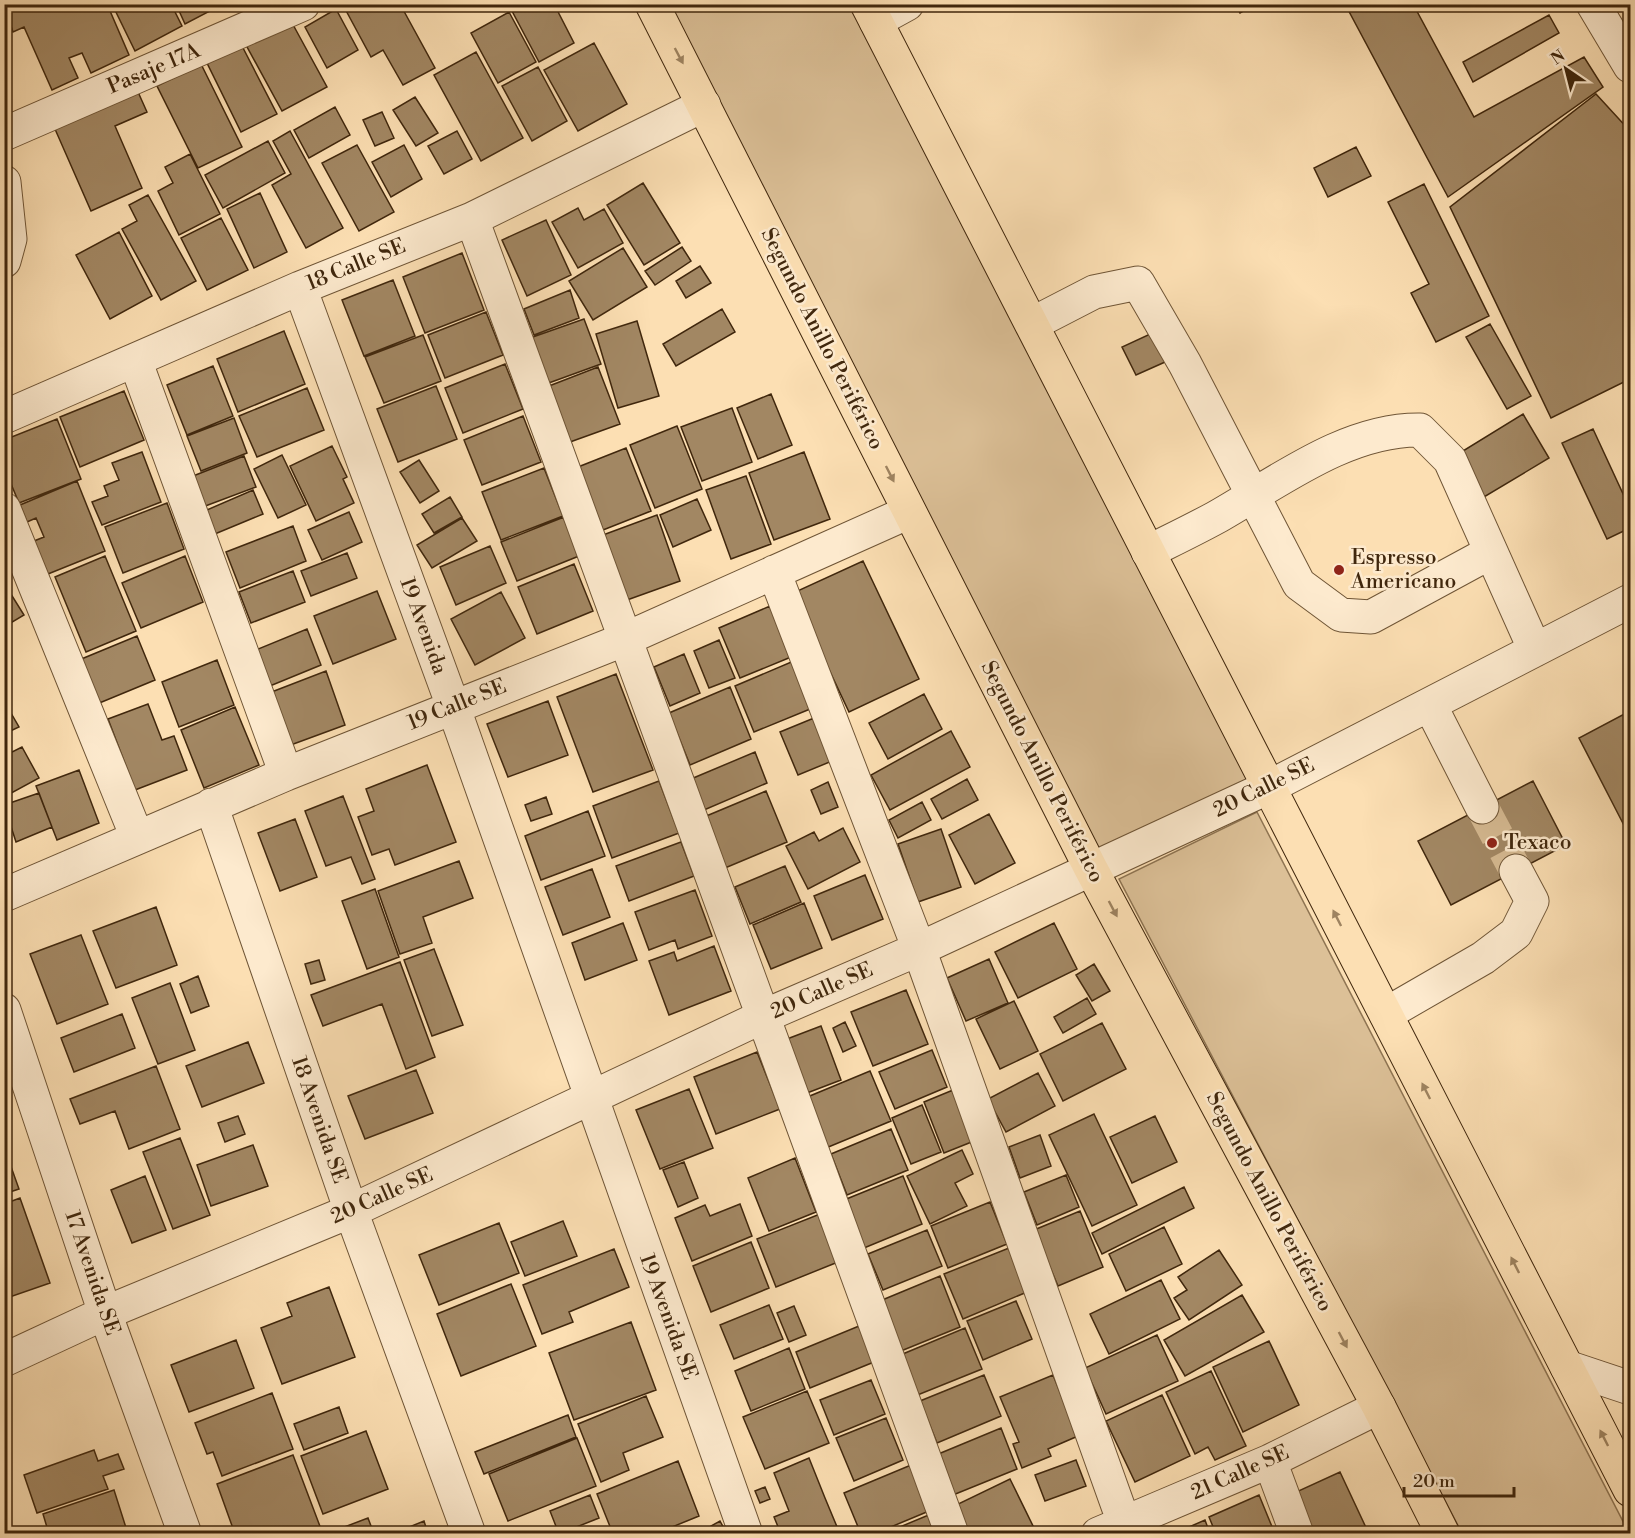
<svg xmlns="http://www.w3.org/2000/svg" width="1635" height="1538" viewBox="0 0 1635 1538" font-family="'Libre Bodoni',serif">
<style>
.green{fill:#dcc097;stroke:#8e7452;stroke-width:1.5}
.building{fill:#a28763;stroke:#40270d;stroke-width:1.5}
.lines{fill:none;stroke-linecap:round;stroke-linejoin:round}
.minor-tunnel{stroke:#d6ba92;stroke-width:33;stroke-dasharray:33 16;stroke-linecap:butt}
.minor-casing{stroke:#6f5536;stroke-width:35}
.major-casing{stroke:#40270d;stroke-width:35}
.minor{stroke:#fdeace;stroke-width:33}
.major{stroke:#fcdfb3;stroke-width:33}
.oneway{fill:#9e8360}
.poi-dot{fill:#8f2418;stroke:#fdeace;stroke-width:2}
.labels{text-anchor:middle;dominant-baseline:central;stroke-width:5;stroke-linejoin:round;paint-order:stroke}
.street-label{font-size:21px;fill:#40270d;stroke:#fdeace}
.poi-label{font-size:21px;fill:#40270d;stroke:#fdeace;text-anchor:start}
</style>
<rect width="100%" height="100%" fill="#fcdfb3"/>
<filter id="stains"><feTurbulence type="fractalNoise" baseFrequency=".00333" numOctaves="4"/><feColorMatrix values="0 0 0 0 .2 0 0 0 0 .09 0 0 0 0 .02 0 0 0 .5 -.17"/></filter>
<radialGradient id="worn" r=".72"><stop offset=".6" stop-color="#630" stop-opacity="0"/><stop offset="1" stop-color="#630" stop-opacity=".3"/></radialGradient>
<path class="green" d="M 651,5 L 865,5 L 1260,784 L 1093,859 Z
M 1257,812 L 1629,1533 L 1462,1533 L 1119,879 Z"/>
<path class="building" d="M 4,4 L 107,4 L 129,55 L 91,73 L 82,53 L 69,58 L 78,78 L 52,90 L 24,27 L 13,32 Z
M 112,4 L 171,4 L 182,26 L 135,51 Z
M 176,4 L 207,4 L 210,11 L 185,24 Z
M 400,4 L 435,68 L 403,85 L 383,50 L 371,57 L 343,5 Z
M 524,4 L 554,4 L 574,43 L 539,62 L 512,11 Z
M 1235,4 L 1256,4 L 1240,13 Z
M 1345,4 L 1413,4 L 1474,117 L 1584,57 L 1603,87 L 1448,197 Z
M 336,9 L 358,50 L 327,68 L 305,27 Z
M 509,12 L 536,62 L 498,83 L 471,33 Z
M 1549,15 L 1559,33 L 1473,82 L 1463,62 Z
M 291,21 L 327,87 L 282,111 L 246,45 Z
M 594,43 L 627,104 L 578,131 L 544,70 Z
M 241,44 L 277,114 L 241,132 L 206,61 Z
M 476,52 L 523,138 L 481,161 L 434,75 Z
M 201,64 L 242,147 L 198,168 L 157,86 Z
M 538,67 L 567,121 L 532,141 L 502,86 Z
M 134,83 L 147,112 L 115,126 L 142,188 L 91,211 L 51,120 Z
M 1596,94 L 1630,131 L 1630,379 L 1551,418 L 1450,207 Z
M 415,97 L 438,133 L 416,146 L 393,110 Z
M 335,107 L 350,135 L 309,158 L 294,130 Z
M 382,112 L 394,138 L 375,146 L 363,120 Z
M 290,131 L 343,228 L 306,248 L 272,185 L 291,174 L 273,141 Z
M 457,131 L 472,159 L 444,174 L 428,146 Z
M 268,141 L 285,173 L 223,208 L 205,175 Z
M 357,145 L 394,212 L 359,231 L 322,163 Z
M 404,145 L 422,179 L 391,197 L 372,162 Z
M 1356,147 L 1371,176 L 1328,197 L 1314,168 Z
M 190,154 L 220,214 L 179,235 L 158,191 L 173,183 L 165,167 Z
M 643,183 L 680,243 L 644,265 L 607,205 Z
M 1424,184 L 1489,316 L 1436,342 L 1411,293 L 1429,284 L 1388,202 Z
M 260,193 L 287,252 L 254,268 L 227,209 Z
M 148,195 L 196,281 L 161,300 L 122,229 L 137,221 L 129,205 Z
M 578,208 L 584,220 L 604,209 L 623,243 L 578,268 L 552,222 Z
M 221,218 L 248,270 L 207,290 L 181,238 Z
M 546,220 L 571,275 L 527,296 L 502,240 Z
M 119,232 L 152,296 L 110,319 L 76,255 Z
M 682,247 L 691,261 L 655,285 L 645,271 Z
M 623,248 L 647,287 L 593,320 L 569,281 Z
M 462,253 L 484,310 L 425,333 L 403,277 Z
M 700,266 L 711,283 L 686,298 L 676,281 Z
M 393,280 L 415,336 L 364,356 L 342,300 Z
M 570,290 L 579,318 L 534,335 L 524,309 Z
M 722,309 L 735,332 L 676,366 L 663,344 Z
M 486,312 L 503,355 L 445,378 L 428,335 Z
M 584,319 L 601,364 L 546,384 L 530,338 Z
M 637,321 L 659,396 L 618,408 L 596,334 Z
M 1490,324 L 1531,396 L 1507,409 L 1466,337 Z
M 1161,329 L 1174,358 L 1136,375 L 1122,347 Z
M 284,331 L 305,384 L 238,412 L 217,359 Z
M 423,335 L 441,381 L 384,403 L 365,357 Z
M 505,364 L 523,409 L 463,433 L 445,388 Z
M 213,366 L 233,416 L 187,435 L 167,385 Z
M 598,367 L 620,424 L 570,442 L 549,386 Z
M 436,386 L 457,439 L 398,462 L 377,409 Z
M 307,388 L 324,430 L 257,457 L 239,416 Z
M 124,391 L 144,440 L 80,467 L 60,417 Z
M 771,394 L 792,445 L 758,459 L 737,408 Z
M 732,408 L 752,462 L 702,481 L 681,427 Z
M 1523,414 L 1549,458 L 1484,497 L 1458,454 Z
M 523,416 L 541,462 L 482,485 L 464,440 Z
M 234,418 L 247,453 L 201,471 L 187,436 Z
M 57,419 L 81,479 L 19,503 L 4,467 L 4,440 Z
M 677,426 L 702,489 L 655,508 L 630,445 Z
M 1593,429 L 1630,509 L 1630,528 L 1607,539 L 1562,443 Z
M 332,446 L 347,477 L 343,479 L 354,503 L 316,521 L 290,466 Z
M 626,448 L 651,511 L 603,530 L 578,467 Z
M 142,452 L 161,502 L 102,525 L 92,502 L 108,496 L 104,486 L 119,480 L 112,463 Z
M 804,452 L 830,519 L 774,540 L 749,473 Z
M 282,455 L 306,505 L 278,518 L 254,469 Z
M 244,456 L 256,487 L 200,508 L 188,478 Z
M 419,460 L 439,491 L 420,503 L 400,472 Z
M 544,468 L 563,516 L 501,540 L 482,492 Z
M 746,476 L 771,544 L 731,559 L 706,490 Z
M 77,481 L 105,551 L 48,574 L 34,541 L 44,537 L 36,518 L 27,522 L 20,505 Z
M 253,490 L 263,514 L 210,536 L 200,513 Z
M 450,497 L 462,517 L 434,533 L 422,514 Z
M 697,499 L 711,530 L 673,547 L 660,515 Z
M 167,503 L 184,549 L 123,573 L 105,527 Z
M 349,512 L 362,542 L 322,560 L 308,530 Z
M 657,515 L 680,581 L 627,600 L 603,535 Z
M 564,517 L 579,556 L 517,581 L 501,542 Z
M 462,518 L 477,541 L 432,568 L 417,545 Z
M 293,526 L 306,561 L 240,588 L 226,552 Z
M 490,546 L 506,583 L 456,605 L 440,567 Z
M 347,553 L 357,578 L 311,596 L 301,571 Z
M 105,556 L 136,631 L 86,652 L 55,577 Z
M 185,556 L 203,602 L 141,628 L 122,583 Z
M 863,561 L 919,679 L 849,712 L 793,593 Z
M 574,564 L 593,611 L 537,634 L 518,587 Z
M 293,571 L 305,602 L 251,623 L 239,592 Z
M 4,583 L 24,615 L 4,627 Z
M 377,591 L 396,639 L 333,664 L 314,616 Z
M 501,592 L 525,638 L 475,665 L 451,619 Z
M 770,606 L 791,657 L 740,678 L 719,628 Z
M 307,629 L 321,665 L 265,688 L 251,652 Z
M 137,636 L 155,680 L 97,704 L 79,660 Z
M 719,640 L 735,678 L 709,688 L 694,651 Z
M 684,654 L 700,693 L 670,706 L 654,667 Z
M 217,660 L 234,705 L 179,727 L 162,682 Z
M 796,660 L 815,707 L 754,732 L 735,686 Z
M 326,671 L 345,725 L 288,746 L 269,693 Z
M 616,674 L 653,770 L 593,792 L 557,697 Z
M 730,687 L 751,739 L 690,765 L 669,713 Z
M 924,694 L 942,729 L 888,759 L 869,723 Z
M 4,701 L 19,727 L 4,734 Z
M 548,701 L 568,755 L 508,777 L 487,724 Z
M 148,704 L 162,740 L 174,736 L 187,770 L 135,790 L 108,719 Z
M 235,707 L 259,765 L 204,788 L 181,730 Z
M 1630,711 L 1630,837 L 1579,738 Z
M 814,718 L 832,761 L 798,775 L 780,732 Z
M 951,731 L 970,767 L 890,810 L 871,775 Z
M 22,747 L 39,778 L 4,797 L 4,756 Z
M 755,752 L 767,783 L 704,810 L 691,779 Z
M 427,765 L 456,842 L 395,865 L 389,849 L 372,855 L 358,817 L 374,811 L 366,789 Z
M 79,770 L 99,823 L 57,840 L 36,786 Z
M 967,779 L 978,800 L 942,819 L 931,799 Z
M 659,781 L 679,833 L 612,858 L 593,806 Z
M 1533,781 L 1566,845 L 1451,905 L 1418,841 Z
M 828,782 L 838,807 L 821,814 L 811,790 Z
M 766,791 L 787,842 L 725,868 L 704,817 Z
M 39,793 L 52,827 L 16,842 L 4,805 Z
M 343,796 L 375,879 L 362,884 L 351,857 L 326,866 L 305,811 Z
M 546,797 L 552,814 L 531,821 L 525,805 Z
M 922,802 L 931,820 L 898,838 L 889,820 Z
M 588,811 L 605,856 L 541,880 L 525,836 Z
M 989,814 L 1015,863 L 975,884 L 949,835 Z
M 295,819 L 317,877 L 280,891 L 258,833 Z
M 843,828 L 860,862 L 808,889 L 786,846 L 814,832 L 819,841 Z
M 941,829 L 961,887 L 918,902 L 898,844 Z
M 681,842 L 694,876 L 629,901 L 616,866 Z
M 459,861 L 473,898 L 423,917 L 432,943 L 400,954 L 378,891 Z
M 785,866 L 801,902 L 750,924 L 735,887 Z
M 592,869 L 610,917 L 563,935 L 545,887 Z
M 865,875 L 883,919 L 832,940 L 814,896 Z
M 375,889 L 399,957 L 367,969 L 342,901 Z
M 695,890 L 712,936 L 678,949 L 675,940 L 649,950 L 635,912 Z
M 804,903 L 822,948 L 771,969 L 753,925 Z
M 156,907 L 177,965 L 116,988 L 93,931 Z
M 623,923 L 637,960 L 585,980 L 572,943 Z
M 1054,923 L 1077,969 L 1018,998 L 995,952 Z
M 81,935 L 108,1004 L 57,1024 L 30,954 Z
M 714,946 L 731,991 L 669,1015 L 649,961 L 674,952 L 677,961 Z
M 434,949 L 463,1025 L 432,1036 L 404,960 Z
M 989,959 L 1008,1003 L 966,1021 L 947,978 Z
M 319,960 L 325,980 L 311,984 L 305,964 Z
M 400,962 L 435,1057 L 406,1069 L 382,1004 L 323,1026 L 311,995 Z
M 1094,964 L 1110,991 L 1092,1001 L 1076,975 Z
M 198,976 L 209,1006 L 191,1013 L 180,984 Z
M 170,983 L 195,1050 L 158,1064 L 132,998 Z
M 906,990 L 928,1044 L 873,1066 L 851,1012 Z
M 1087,998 L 1096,1014 L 1063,1033 L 1054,1017 Z
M 1014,1001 L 1038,1051 L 1000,1069 L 976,1019 Z
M 122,1014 L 135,1048 L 74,1072 L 61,1038 Z
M 845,1022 L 856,1046 L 843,1052 L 833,1028 Z
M 1102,1023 L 1126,1069 L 1063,1101 L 1040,1054 Z
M 821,1026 L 841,1080 L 807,1093 L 787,1039 Z
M 248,1042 L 264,1083 L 202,1107 L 186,1066 Z
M 932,1050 L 947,1087 L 895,1109 L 879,1072 Z
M 757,1052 L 780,1109 L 716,1134 L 694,1077 Z
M 156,1066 L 180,1129 L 129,1149 L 115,1111 L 80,1124 L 70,1099 Z
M 416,1070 L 433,1113 L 365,1139 L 348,1096 Z
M 870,1071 L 891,1121 L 826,1148 L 805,1098 Z
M 1038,1073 L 1055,1106 L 1006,1132 L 988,1099 Z
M 689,1089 L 713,1148 L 660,1169 L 636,1110 Z
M 953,1090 L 974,1141 L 944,1153 L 924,1102 Z
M 922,1105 L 941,1152 L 911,1164 L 892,1118 Z
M 1094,1114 L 1137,1205 L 1092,1226 L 1049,1135 Z
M 238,1116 L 245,1134 L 225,1142 L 218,1123 Z
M 1155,1116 L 1177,1162 L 1132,1183 L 1110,1137 Z
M 891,1129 L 908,1170 L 847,1195 L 831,1154 Z
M 1040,1135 L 1051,1166 L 1020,1178 L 1009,1147 Z
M 180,1138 L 210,1215 L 173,1229 L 143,1152 Z
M 253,1145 L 268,1186 L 211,1206 L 197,1165 Z
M 4,1147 L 19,1189 L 4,1194 Z
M 962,1150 L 973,1174 L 955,1183 L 967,1206 L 930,1224 L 907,1176 Z
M 795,1158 L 816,1212 L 769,1231 L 748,1178 Z
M 684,1162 L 698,1198 L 678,1207 L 663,1170 Z
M 1066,1175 L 1079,1207 L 1037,1225 L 1024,1192 Z
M 145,1176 L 166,1230 L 132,1243 L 111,1190 Z
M 903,1176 L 922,1224 L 864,1248 L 844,1200 Z
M 1184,1187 L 1194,1208 L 1102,1254 L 1092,1233 Z
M 20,1198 L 50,1283 L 4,1299 L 4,1204 Z
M 990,1202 L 1007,1244 L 948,1268 L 931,1226 Z
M 740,1204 L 752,1236 L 692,1261 L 675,1218 L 705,1205 L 710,1216 Z
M 1080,1211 L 1103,1267 L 1058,1286 L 1034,1230 Z
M 820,1214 L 838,1262 L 776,1287 L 757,1239 Z
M 563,1221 L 577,1256 L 525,1276 L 511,1242 Z
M 499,1223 L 519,1273 L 439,1305 L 419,1255 Z
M 1164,1227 L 1182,1264 L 1126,1291 L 1109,1254 Z
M 927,1230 L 942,1266 L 883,1290 L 868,1254 Z
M 751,1242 L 769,1288 L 711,1312 L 693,1266 Z
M 1009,1248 L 1027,1292 L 963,1319 L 944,1274 Z
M 614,1249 L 629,1287 L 569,1312 L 573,1322 L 542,1334 L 523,1285 Z
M 1219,1250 L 1242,1285 L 1189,1320 L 1174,1298 L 1187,1290 L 1178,1277 Z
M 940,1276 L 960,1327 L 896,1353 L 875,1303 Z
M 1161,1280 L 1180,1319 L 1109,1354 L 1090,1314 Z
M 511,1284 L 536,1346 L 461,1376 L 437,1314 Z
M 329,1287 L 355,1357 L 282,1384 L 261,1328 L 292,1316 L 287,1303 Z
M 1242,1295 L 1264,1332 L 1185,1376 L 1164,1340 Z
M 1016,1301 L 1032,1339 L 983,1360 L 967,1321 Z
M 769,1305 L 783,1339 L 734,1359 L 720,1325 Z
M 794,1306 L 806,1335 L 789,1342 L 777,1313 Z
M 631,1322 L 656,1390 L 574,1420 L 549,1353 Z
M 859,1326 L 874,1362 L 810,1388 L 796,1352 Z
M 965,1328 L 982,1369 L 915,1396 L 898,1356 Z
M 1157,1335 L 1178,1381 L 1106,1414 L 1085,1368 Z
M 236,1340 L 254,1388 L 189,1412 L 171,1365 Z
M 1269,1341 L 1299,1405 L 1243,1432 L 1213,1367 Z
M 789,1348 L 805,1389 L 751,1411 L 735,1371 Z
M 1211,1371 L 1246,1446 L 1215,1460 L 1208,1447 L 1195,1454 L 1166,1392 Z
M 984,1375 L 1001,1416 L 937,1443 L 920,1401 Z
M 1053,1375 L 1078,1436 L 1048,1449 L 1051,1456 L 1022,1468 L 1013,1444 L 1019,1442 L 1000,1397 Z
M 871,1380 L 885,1414 L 834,1435 L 820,1400 Z
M 807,1391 L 829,1443 L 765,1469 L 743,1417 Z
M 272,1393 L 293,1449 L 222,1476 L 213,1452 L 207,1454 L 195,1423 Z
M 1162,1395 L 1190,1456 L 1135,1482 L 1106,1421 Z
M 646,1396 L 663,1437 L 623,1453 L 629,1470 L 601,1482 L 578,1424 Z
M 339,1407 L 348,1433 L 304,1450 L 294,1424 Z
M 568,1415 L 576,1437 L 484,1474 L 475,1452 Z
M 886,1418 L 903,1460 L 854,1481 L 836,1438 Z
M 1001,1428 L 1017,1469 L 953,1495 L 936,1455 Z
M 366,1431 L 388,1489 L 323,1514 L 301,1456 Z
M 577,1438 L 596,1486 L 508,1521 L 489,1474 Z
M 94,1450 L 98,1461 L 118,1454 L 124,1469 L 103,1476 L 108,1489 L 37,1513 L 24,1475 Z
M 293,1455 L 321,1529 L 309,1534 L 235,1534 L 217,1484 Z
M 809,1458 L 825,1498 L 840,1534 L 781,1534 L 774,1517 L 789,1511 L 774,1473 Z
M 1076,1460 L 1086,1486 L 1045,1501 L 1035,1475 Z
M 678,1461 L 699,1516 L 655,1534 L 613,1534 L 597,1494 Z
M 911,1465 L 929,1511 L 874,1534 L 861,1534 L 844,1493 Z
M 1340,1472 L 1369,1534 L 1313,1534 L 1294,1493 Z
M 1010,1479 L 1036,1532 L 967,1534 L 954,1506 Z
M 765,1487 L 770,1499 L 760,1503 L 755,1491 Z
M 114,1490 L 128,1534 L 49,1534 L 43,1514 Z
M 590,1495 L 599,1518 L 559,1534 L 550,1511 Z
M 1259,1495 L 1275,1534 L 1216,1534 L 1209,1517 Z
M 931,1514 L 939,1534 L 883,1534 Z
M 368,1518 L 374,1534 L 326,1534 Z
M 1205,1520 L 1210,1534 L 1173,1534 Z
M 424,1521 L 428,1534 L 392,1534 Z
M 720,1521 L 726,1532 L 715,1534 L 711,1526 Z"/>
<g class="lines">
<path class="minor-tunnel" d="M 1482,807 L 1516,871"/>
<defs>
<path id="minor" d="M 1593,4 L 1630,66
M 876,21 L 907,4
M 4,134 L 303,4
M 4,182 L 10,239 L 4,261
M 472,219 C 629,658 793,1095 952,1534
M 300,288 L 453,706 L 746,1534
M 1032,324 L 1094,292 L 1138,283 L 1185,364 L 1299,584 L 1341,615 L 1371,617 L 1491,552
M 135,360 L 286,774
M 4,417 L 300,288 L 472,219 L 704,105
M 4,509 L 137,837
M 1148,552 C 1170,541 1193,530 1215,518 C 1277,483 1346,429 1420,430 L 1450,460 L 1535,650
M 774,572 L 919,949 L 1128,1534
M 1430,705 L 1482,807
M 211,805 L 351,1211 L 469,1534
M 4,895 L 286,774 L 623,640 L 909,512
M 4,1010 L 105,1313 L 185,1534
M 1386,1014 L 1483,958 L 1516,933 L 1532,901 L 1516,871
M 4,1360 L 105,1313 L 351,1211 L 764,1016 L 919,949 L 1269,787 L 1630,601
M 1567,1367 L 1630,1388
M 1270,1461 L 1297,1534
M 1098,1534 L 1270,1461 L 1379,1407"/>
<path id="major" d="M 652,4 L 1091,869 L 1379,1407 L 1443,1534
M 867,4 L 1630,1490"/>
</defs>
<use href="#minor" class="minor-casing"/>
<use href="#major" class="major-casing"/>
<use href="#minor" class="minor"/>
<use href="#major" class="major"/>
</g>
<defs><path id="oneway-solid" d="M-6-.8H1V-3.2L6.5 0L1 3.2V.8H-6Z" transform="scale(1.5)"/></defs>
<g class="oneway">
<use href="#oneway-solid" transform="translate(679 56) rotate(62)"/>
<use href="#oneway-solid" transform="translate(890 474) rotate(63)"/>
<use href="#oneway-solid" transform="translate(1113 909) rotate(62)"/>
<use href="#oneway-solid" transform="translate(1337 918) rotate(-117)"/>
<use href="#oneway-solid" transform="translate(1426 1091) rotate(-117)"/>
<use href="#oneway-solid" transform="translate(1515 1265) rotate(-117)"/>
<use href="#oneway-solid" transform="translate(1343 1340) rotate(62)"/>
<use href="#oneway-solid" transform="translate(1604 1438) rotate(-117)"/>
</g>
<g class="poi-dot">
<circle cx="1339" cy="570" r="6"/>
<circle cx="1492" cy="843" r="6"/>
</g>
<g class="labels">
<g class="street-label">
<text transform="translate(154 69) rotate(-23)">Pasaje 17A</text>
<text transform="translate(356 265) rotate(-22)">18 Calle SE</text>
<text transform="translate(822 339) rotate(63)">Segundo Anillo Periférico</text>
<text transform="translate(423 626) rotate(70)">19 Avenida</text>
<text transform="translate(457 705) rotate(-22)">19 Calle SE</text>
<text transform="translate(1042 772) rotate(63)">Segundo Anillo Periférico</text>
<text transform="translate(1264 788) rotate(-26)">20 Calle SE</text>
<text transform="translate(822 991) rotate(-24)">20 Calle SE</text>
<text transform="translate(319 1120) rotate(71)">18 Avenida SE</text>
<text transform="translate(382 1196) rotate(-24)">20 Calle SE</text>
<text transform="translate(1269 1202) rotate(62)">Segundo Anillo Periférico</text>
<text transform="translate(92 1273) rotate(71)">17 Avenida SE</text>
<text transform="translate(668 1317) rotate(70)">19 Avenida SE</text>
<text transform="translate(1240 1473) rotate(-24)">21 Calle SE</text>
</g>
<g class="poi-label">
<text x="1351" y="558">Espresso<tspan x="1351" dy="24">Americano</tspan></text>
<text x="1504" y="843">Texaco</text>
</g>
</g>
<rect width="1635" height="1538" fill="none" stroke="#fcdfb3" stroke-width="24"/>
<rect x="6" y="6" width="1623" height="1526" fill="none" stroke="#40270d" stroke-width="3"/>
<rect x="12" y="12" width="1611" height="1514" fill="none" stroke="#40270d" stroke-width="1.5"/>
<g transform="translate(1566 69) rotate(325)" stroke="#fdeace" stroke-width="4.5" paint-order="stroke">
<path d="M0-4.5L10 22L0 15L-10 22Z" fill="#40270d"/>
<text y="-9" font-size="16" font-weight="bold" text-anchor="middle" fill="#40270d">N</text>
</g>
<path d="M1404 1487v9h110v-9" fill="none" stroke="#40270d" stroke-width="3"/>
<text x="1413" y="1487" font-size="18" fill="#40270d" stroke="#fdeace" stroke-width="4.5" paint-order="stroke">20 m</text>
<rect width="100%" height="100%" filter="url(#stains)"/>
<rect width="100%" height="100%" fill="url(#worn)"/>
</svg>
